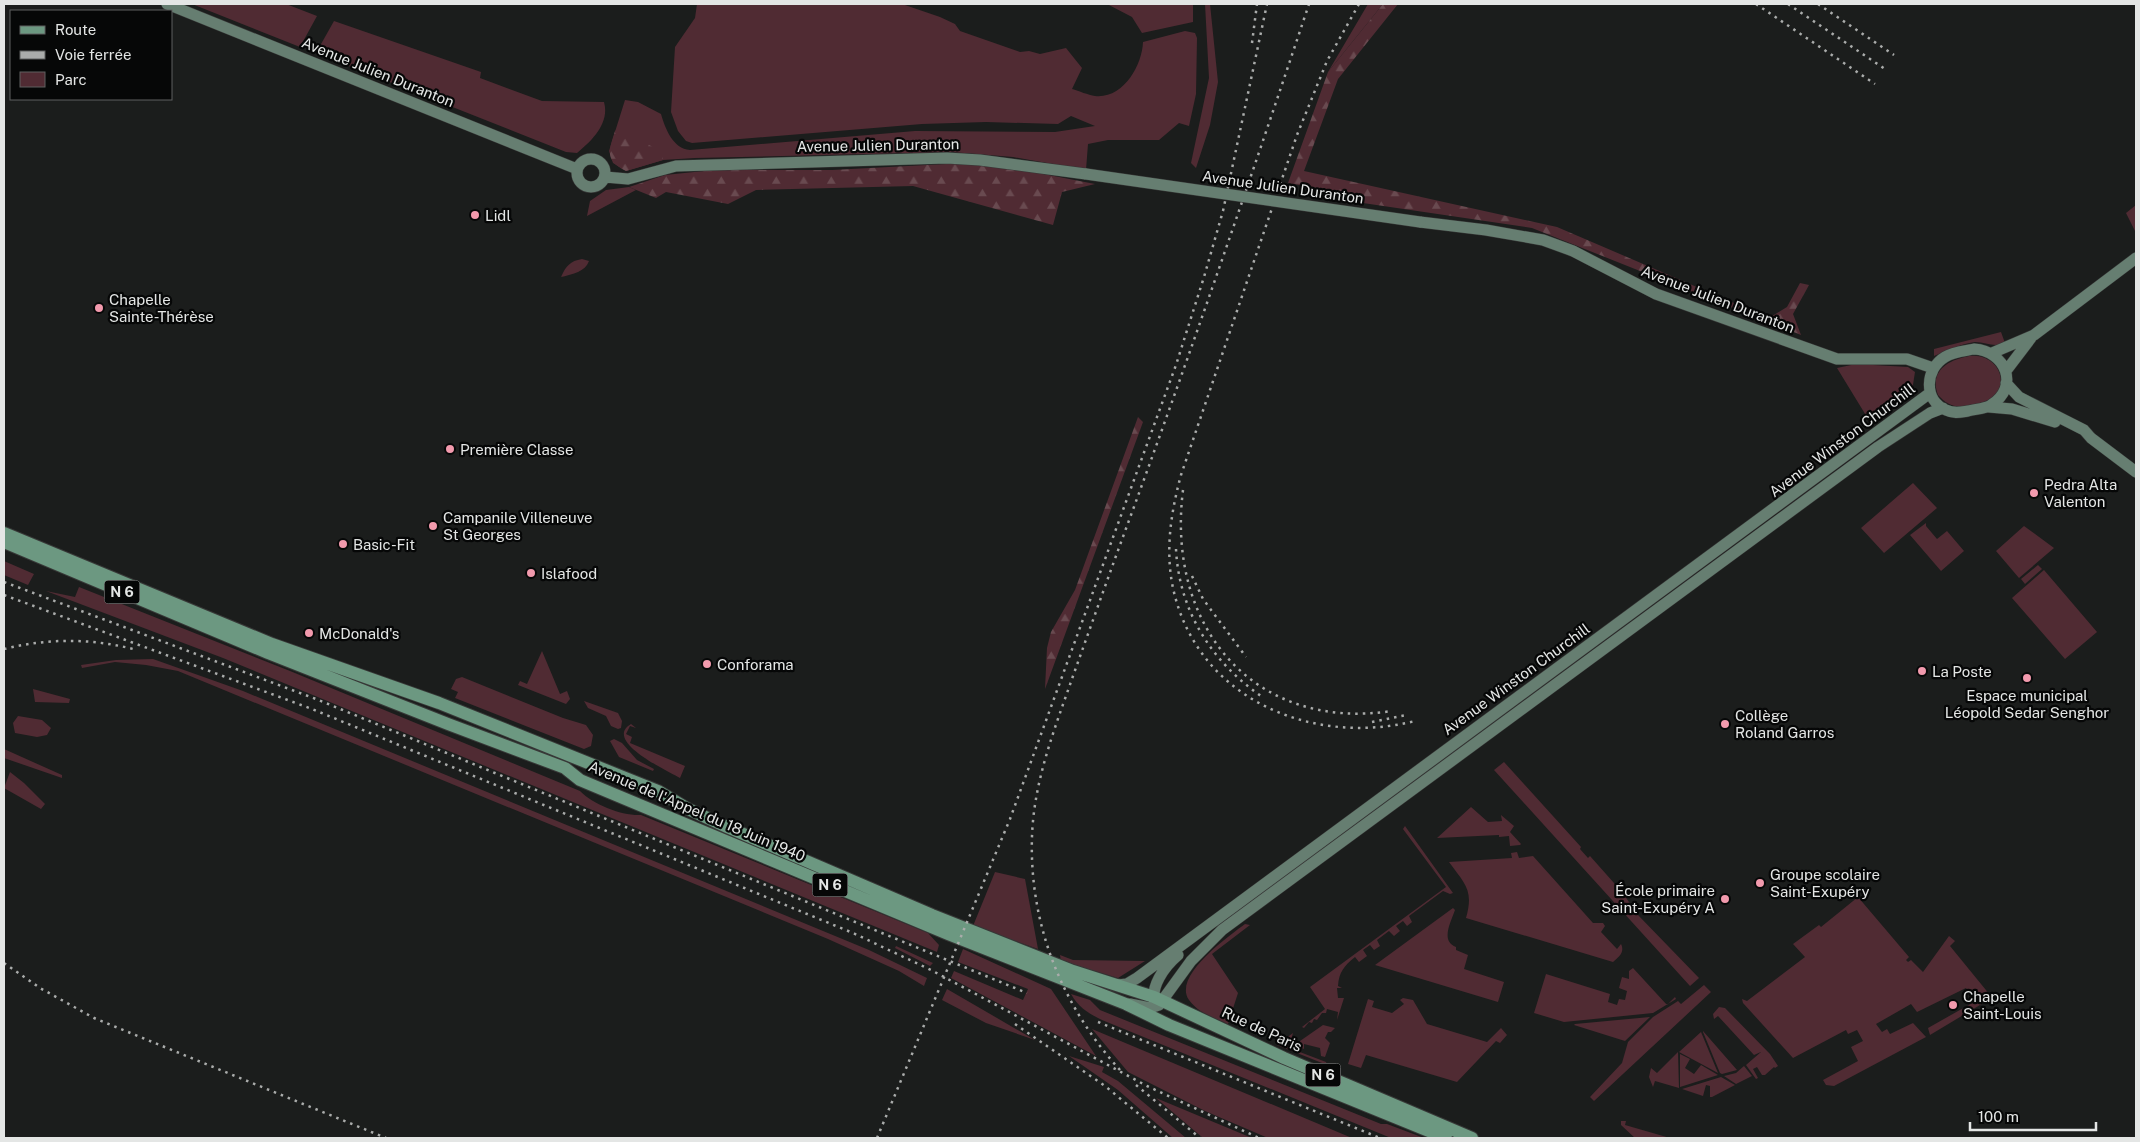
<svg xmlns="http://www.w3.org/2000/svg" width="2140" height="1142" viewBox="0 0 2140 1142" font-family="'Public Sans',sans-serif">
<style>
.green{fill:#502b33}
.forest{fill:url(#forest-firs)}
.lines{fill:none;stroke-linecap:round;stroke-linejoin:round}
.secondary-casing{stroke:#373837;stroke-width:12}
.primary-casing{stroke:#373837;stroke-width:14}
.secondary{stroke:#667e71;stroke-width:11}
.primary{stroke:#6c9881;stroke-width:12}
.rail{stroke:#aaacab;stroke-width:2.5;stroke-dasharray:2.5 5;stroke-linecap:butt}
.secondary-bridge-casing{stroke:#373837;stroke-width:12;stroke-linecap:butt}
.secondary-bridge{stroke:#667e71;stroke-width:11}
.poi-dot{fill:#f29aad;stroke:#060707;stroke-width:2}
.labels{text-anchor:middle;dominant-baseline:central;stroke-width:4.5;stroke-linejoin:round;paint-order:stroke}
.shield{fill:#060707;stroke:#a1a3a2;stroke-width:1}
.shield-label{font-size:14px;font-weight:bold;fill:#e4e6e5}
.street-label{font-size:15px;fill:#e4e6e5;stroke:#060707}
.poi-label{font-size:15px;fill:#e4e6e5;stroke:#060707;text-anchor:start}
</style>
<defs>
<pattern id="forest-firs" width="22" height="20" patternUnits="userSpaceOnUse" patternTransform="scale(1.25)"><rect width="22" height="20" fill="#502b33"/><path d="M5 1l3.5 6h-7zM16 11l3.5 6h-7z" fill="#694a50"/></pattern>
</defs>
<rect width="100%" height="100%" fill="#1b1d1c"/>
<path class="green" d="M 192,4 L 286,4 L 317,16 L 300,47 Z
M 697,4 L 902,4 L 940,17 L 955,24 L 960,31 L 1020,52 L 1029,51 L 1040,54 L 1066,48 L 1082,68 L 1072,89 C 1079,91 1088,95 1095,96 C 1123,99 1142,66 1143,42 L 1185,31 L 1195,33 L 1197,38 L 1196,94 L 1189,126 L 1179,123 L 1159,140 L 1108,140 L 1088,144 L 1086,170 L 1013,157 L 951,152 L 695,158 L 663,160 L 626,171 L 613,163 L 609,151 L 625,100 L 638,102 L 661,114 C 665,128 673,149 690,150 L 915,131 L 1055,132 L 1095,126 L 1071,116 L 1058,124 L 986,122 L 922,124 L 692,143 L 686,141 L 678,131 L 671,112 L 675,47 L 695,18 Z
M 1107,4 L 1193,4 L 1193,22 L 1142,33 L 1132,17 Z
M 1205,4 L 1210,4 L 1218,82 L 1210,125 L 1196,168 L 1191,163 L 1209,78 Z
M 1368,4 L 1383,4 L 1328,72 Z
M 334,21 L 481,72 L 480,78 L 542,101 L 604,102 C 610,123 592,141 577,153 L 566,152 L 316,53 Z
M 629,187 L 636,190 L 587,216 L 590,201 L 606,190 Z
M 2136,205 L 2136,233 L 2126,213 Z
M 582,259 L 589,261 C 585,272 573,274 561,277 C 566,266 570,261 582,259 Z
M 2001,332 L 2005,343 C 1994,348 1986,342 1975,342 C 1960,344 1947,351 1934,356 L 1934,349 Z
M 1969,356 C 1997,352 2014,385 1988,400 C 1982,403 1976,404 1969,405 C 1956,409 1947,405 1938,395 C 1929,371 1948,360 1969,356 Z
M 1856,364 L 1908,367 L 1915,372 L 1912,391 L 1870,422 L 1837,368 Z
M 1913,483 L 1937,508 L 1884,553 L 1861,528 Z
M 1926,523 L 1926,526 L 1937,539 L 1947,531 L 1964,551 L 1941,571 L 1910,535 Z
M 2024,526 L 2054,548 L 2019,578 L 1996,551 Z
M 4,561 L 34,574 L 28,585 L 4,575 Z
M 2038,565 L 2042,569 L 2025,584 L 2021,579 Z
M 2044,570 L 2097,632 L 2065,659 L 2012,598 Z
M 79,587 L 290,671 L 580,791 C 594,805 622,816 641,815 L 928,933 L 939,945 L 937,952 L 223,658 L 46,591 L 75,597 Z
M 542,651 L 560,694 L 567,691 L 570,699 L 566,704 L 518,685 L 520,681 L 527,684 Z
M 153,659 L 243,691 L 869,950 L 927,978 L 924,986 L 899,971 L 828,939 L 178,671 L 146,665 L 115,662 L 82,668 L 81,665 L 116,660 Z
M 462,677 L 563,718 L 586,725 L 593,735 L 591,746 L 584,749 L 455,698 L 458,692 L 451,689 L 456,679 Z
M 33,689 L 70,699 L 69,703 L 35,702 Z
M 584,701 L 618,713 L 622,721 L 621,728 L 618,729 L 611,726 L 606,716 L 588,708 Z
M 18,716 L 42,720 L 51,728 L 47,735 L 37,737 L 15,733 L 13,723 Z
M 631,724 L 636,728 L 630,726 L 626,734 L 632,737 L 630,743 L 685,766 L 680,778 C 670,772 602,741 631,724 Z
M 614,739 L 622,743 L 637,760 L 654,769 L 653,771 L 619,757 L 610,741 Z
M 4,749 L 62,775 L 62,778 L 4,758 Z
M 1504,762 L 1581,847 L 1580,849 L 1588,858 L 1590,856 L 1622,892 L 1638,915 L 1699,978 L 1690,986 L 1494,770 Z
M 10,772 L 24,783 L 45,804 L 41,809 L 4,788 Z
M 1471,807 L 1488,822 L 1502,821 L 1501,815 L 1514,826 L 1510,832 L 1521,844 L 1520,845 L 1510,846 L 1509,836 L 1499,837 L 1499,835 L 1437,838 Z
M 1405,826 L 1453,893 L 1450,894 L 1443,891 L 1409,916 L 1412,922 L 1407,926 L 1403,921 L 1396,926 L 1400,931 L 1394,936 L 1389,931 L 1377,940 L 1380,946 L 1374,950 L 1370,945 L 1363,950 L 1367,956 L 1359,962 L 1355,957 C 1344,966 1339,972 1338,986 L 1342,988 L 1337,988 L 1338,998 L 1344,998 L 1337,1020 L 1338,1012 L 1327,1009 L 1326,1013 L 1322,1013 L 1317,1020 L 1314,1019 L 1312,1023 L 1309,1022 L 1304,1028 L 1302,1027 L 1325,1009 L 1310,987 L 1446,887 L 1403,829 Z
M 1517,852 L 1519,858 L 1533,856 L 1593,923 L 1603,923 L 1605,926 L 1601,932 L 1617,949 L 1621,944 C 1625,952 1619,957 1613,962 L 1466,918 C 1474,890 1465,884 1449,862 L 1512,858 L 1511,853 Z
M 995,872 L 1025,879 L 1038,949 L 973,926 Z
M 1858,897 L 1909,957 L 1906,960 L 1908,962 L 1911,960 L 1923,972 L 1949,936 L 1955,941 L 1950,946 L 1990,995 L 1994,992 L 1995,996 L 1930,1035 L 1928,1028 L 1974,1002 L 1966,988 L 1917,1012 L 1911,1004 L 1876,1024 L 1882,1032 L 1887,1029 L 1890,1034 L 1913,1023 L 1926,1037 L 1834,1086 L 1826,1085 L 1823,1080 L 1858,1061 L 1851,1047 L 1863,1041 L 1857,1030 L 1848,1034 L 1846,1030 L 1793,1058 L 1743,1003 L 1742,999 L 1747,1001 L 1805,957 L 1793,944 L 1819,925 L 1821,927 Z
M 1453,908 L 1455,910 C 1451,922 1440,941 1456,947 L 1456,950 L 1468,955 L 1464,969 L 1504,982 L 1498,1002 L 1375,965 Z
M 1245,924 L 1250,925 L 1212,954 L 1238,993 L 1228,1024 C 1215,1018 1198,1013 1189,1000 C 1172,976 1229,936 1245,924 Z
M 896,946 L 933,963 L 930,966 L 895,948 Z
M 963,949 L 1051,989 L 1096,1056 L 951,978 L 954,971 L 1023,1000 L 1028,989 L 958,962 Z
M 1060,955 L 1073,960 L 1145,961 L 1118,978 L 1061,961 Z
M 1633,968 L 1667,1005 L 1675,997 L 1676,999 L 1653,1013 L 1584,1020 L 1564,1022 L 1534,1013 L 1546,974 L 1610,994 L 1608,1002 L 1617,1005 L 1619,999 L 1625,1000 L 1627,991 L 1619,988 L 1622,977 L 1629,979 L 1629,971 Z
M 1704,985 L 1711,992 L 1594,1101 L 1590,1097 L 1622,1063 L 1628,1042 L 1653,1017 L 1678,1001 L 1681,1004 Z
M 947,989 L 1035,1040 L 986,1023 L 942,1000 Z
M 1071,994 L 1090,1000 L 1100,1010 L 1381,1124 L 1387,1124 L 1424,1138 L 1391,1138 L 1102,1020 C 1088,1013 1079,1008 1071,994 Z
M 1403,998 L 1413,1000 L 1427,1024 L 1487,1042 L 1501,1028 L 1507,1035 L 1500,1043 L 1496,1041 L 1457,1082 L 1366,1055 L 1361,1068 L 1348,1064 L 1368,999 L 1374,1001 L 1372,1007 L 1392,1013 L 1404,1004 L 1400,1000 Z
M 1719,1007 L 1725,1008 L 1770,1054 L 1778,1066 L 1775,1068 L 1774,1067 L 1765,1075 L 1762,1075 L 1757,1067 L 1753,1069 L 1758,1078 L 1756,1079 L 1746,1065 L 1761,1052 L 1754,1055 L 1718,1016 L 1714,1019 L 1713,1014 Z
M 1650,1017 L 1625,1041 L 1574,1025 L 1575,1024 Z
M 1323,1025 L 1335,1028 L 1331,1032 L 1328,1032 L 1325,1038 L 1330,1043 L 1325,1057 L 1321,1056 L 1320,1048 L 1304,1044 L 1304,1049 L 1298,1046 L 1300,1041 Z
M 1092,1029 L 1352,1138 L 1268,1138 L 1205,1111 L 1128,1072 Z
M 1701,1032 L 1718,1073 L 1679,1052 Z
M 1703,1032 L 1703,1031 L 1737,1070 L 1722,1074 L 1720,1073 Z
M 1293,1033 L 1290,1043 L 1292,1049 L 1326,1062 L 1327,1065 L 1277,1045 Z
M 1678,1052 L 1679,1088 L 1655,1081 L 1653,1087 L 1649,1077 L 1651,1068 L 1657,1073 Z
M 1680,1054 L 1690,1059 L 1685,1068 L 1694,1074 L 1701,1065 L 1718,1075 L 1680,1087 Z
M 1069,1056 L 1104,1067 L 1102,1072 L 1118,1081 L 1186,1138 L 1173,1138 L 1118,1090 Z
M 1744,1066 L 1752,1076 L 1736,1084 L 1724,1076 L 1736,1073 Z
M 1721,1077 L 1735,1085 L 1712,1097 L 1710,1097 L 1710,1086 L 1706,1085 L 1703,1096 L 1682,1089 Z
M 1156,1098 L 1252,1138 L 1203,1138 Z
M 1621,1121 L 1626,1121 L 1625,1125 L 1670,1138 L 1635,1138 L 1621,1125 Z"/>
<path class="forest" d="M 1383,4 L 1398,4 L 1338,79 L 1304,171 L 1557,227 L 1769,318 L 1787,307 L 1800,283 L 1809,285 L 1793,314 L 1801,335 L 1532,228 L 1363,203 L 1359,196 L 1288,183 L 1328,72 Z
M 618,129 C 635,130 646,146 661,151 L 663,160 L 626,171 C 604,160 609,151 615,131 Z
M 965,163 L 1023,170 L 1095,184 L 1062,192 L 1053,225 L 913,186 L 756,190 L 728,204 L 666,192 L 656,198 L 629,187 L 665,175 L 714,170 L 832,170 Z
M 1138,417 L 1143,422 L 1045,689 L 1047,648 L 1051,632 L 1075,590 Z"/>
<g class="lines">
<defs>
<path id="secondary" d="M 167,4 L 577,169
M577 173a14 14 0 1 1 28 0a14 14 0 1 1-28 0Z
M 605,177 L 628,179 L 676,166 L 947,158 L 980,160 L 1086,174
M 1420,222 L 1486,230 L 1543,240 L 1573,251 L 1656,294 L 1837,359 L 1907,359 L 1933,368
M 1974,349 C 2006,351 2020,387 1991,405 C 1985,409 1975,409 1968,411 C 1961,412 1954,414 1946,410 C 1923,400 1925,369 1945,357 C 1953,352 1965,351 1974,349 Z
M 1992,353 L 2034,335 L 2136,258
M 2006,371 L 2031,338
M 2006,383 L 2019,397 L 2084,430 L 2091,438 L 2136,472
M 1989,407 L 2012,409 L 2055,422
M 1117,985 L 1127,984 L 1137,978 L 1930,393
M 1130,1004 L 1150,1008 L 1159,1005 L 1191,961 L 1222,930 L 1878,447 L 1930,413 L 1943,408
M 1156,1006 C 1148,988 1165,966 1178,955"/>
<path id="primary" d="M 4,533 L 272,644 L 439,703 L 618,775 L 658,791 L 688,809 L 727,827 L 932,915 L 1073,971 L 1154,997 L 1284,1058 L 1472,1138
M 4,542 L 268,653 L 448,724 L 565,768 L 580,780 L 948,934 L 1126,1004 L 1169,1025 L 1446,1138"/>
</defs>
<use href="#secondary" class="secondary-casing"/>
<use href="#primary" class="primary-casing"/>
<use href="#secondary" class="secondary"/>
<use href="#primary" class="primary"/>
<path class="rail" d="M 1359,4 L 1327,61 L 1297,135 L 1181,475 C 1171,512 1165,550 1173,588 C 1197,699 1312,747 1415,721
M 1756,4 L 1875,84
M 1788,4 L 1885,69
M 1818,4 L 1894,55
M 1252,43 L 1257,4
M 1183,490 C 1166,625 1252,732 1392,711
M 1176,549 C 1179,612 1213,664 1264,698
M 1192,576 L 1203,599 L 1246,657
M 4,582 L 316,699 L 1027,993
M 4,595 L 312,709 L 853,933 L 931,970 L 1147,1086 L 1259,1138
M 4,649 C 49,638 92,638 137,650
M 1372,722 L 1406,715
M 4,963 L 40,988 L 94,1018 L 386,1138
M 1098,1022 L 1380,1138
M 1015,1024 L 1105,1086 L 1168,1138
M 1120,1070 C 1061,1005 1029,923 1032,836 C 1034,780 1055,728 1073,676 C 1092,623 1111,569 1131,515 C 1193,346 1252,175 1309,4
M 1136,1085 L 1200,1138
M 877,1138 L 1010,819 L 1176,365 L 1204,277 L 1223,211 L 1267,4"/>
<defs>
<path id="secondary-bridge" d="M 1086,174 L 1420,222"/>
</defs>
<use href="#secondary-bridge" class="secondary-bridge-casing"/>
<use href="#secondary-bridge" class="secondary-bridge"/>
</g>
<g class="poi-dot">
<circle cx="475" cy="215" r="5"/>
<circle cx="99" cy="308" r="5"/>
<circle cx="450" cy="449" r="5"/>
<circle cx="2034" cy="493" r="5"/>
<circle cx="433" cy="526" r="5"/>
<circle cx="343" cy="544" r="5"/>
<circle cx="531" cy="573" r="5"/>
<circle cx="309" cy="633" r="5"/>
<circle cx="707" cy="664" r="5"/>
<circle cx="1922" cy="671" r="5"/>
<circle cx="2027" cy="678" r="5"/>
<circle cx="1725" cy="724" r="5"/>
<circle cx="1760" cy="883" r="5"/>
<circle cx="1725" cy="899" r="5"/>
<circle cx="1953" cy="1005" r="5"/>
</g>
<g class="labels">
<g class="shield">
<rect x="104.5" y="580.5" width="35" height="23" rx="4"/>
<rect x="812.5" y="873.5" width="35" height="23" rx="4"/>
<rect x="1305.5" y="1063.5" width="35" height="23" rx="4"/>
</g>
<g class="shield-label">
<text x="122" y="592">N 6</text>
<text x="830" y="885">N 6</text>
<text x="1323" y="1075">N 6</text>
</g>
<g class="street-label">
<text transform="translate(378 72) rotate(22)">Avenue Julien Duranton</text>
<text transform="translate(878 145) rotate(-1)">Avenue Julien Duranton</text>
<text transform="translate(1283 187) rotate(8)">Avenue Julien Duranton</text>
<text transform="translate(1718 299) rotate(21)">Avenue Julien Duranton</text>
<text transform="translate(1842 440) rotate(-37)">Avenue Winston Churchill</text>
<text transform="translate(1516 679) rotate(-36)">Avenue Winston Churchill</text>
<text transform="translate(697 811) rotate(23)">Avenue de l'Appel du 18 Juin 1940</text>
<text transform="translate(1262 1029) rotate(25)">Rue de Paris</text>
</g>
<g class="poi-label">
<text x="485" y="215">Lidl</text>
<text x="109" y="299">Chapelle<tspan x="109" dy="17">Sainte-Thérèse</tspan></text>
<text x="460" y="449">Première Classe</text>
<text x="2044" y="484">Pedra Alta<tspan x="2044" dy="17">Valenton</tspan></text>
<text x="443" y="517">Campanile Villeneuve<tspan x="443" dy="17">St Georges</tspan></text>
<text x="353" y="544">Basic-Fit</text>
<text x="541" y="573">Islafood</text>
<text x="319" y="633">McDonald's</text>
<text x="717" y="664">Conforama</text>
<text x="1932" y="671">La Poste</text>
<text x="2027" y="695" text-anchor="middle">Espace municipal<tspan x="2027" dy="17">Léopold Sedar Senghor</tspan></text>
<text x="1735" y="715">Collège<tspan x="1735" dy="17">Roland Garros</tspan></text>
<text x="1770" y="874">Groupe scolaire<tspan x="1770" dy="17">Saint-Exupéry</tspan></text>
<text x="1715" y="890" text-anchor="end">École primaire<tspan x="1715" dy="17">Saint-Exupéry A</tspan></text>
<text x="1963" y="996">Chapelle<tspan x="1963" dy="17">Saint-Louis</tspan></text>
</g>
</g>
<rect width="2140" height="1142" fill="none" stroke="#e4e6e5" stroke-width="10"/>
<rect x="10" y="10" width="162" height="90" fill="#060707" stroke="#5f6060"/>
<rect x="20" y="26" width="25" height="8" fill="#6c9881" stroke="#5f6060"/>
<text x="55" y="35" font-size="15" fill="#e4e6e5">Route</text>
<rect x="20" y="51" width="25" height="8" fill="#aaacab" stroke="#5f6060"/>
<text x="55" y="60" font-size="15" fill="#e4e6e5">Voie ferrée</text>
<rect x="20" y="72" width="25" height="15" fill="#502b33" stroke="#5f6060"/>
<text x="55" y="85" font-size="15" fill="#e4e6e5">Parc</text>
<path d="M1970 1122v8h126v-8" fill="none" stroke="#e4e6e5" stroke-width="2.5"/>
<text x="1978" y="1122" font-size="15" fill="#e4e6e5" stroke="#060707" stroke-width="4" paint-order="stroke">100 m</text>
</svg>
